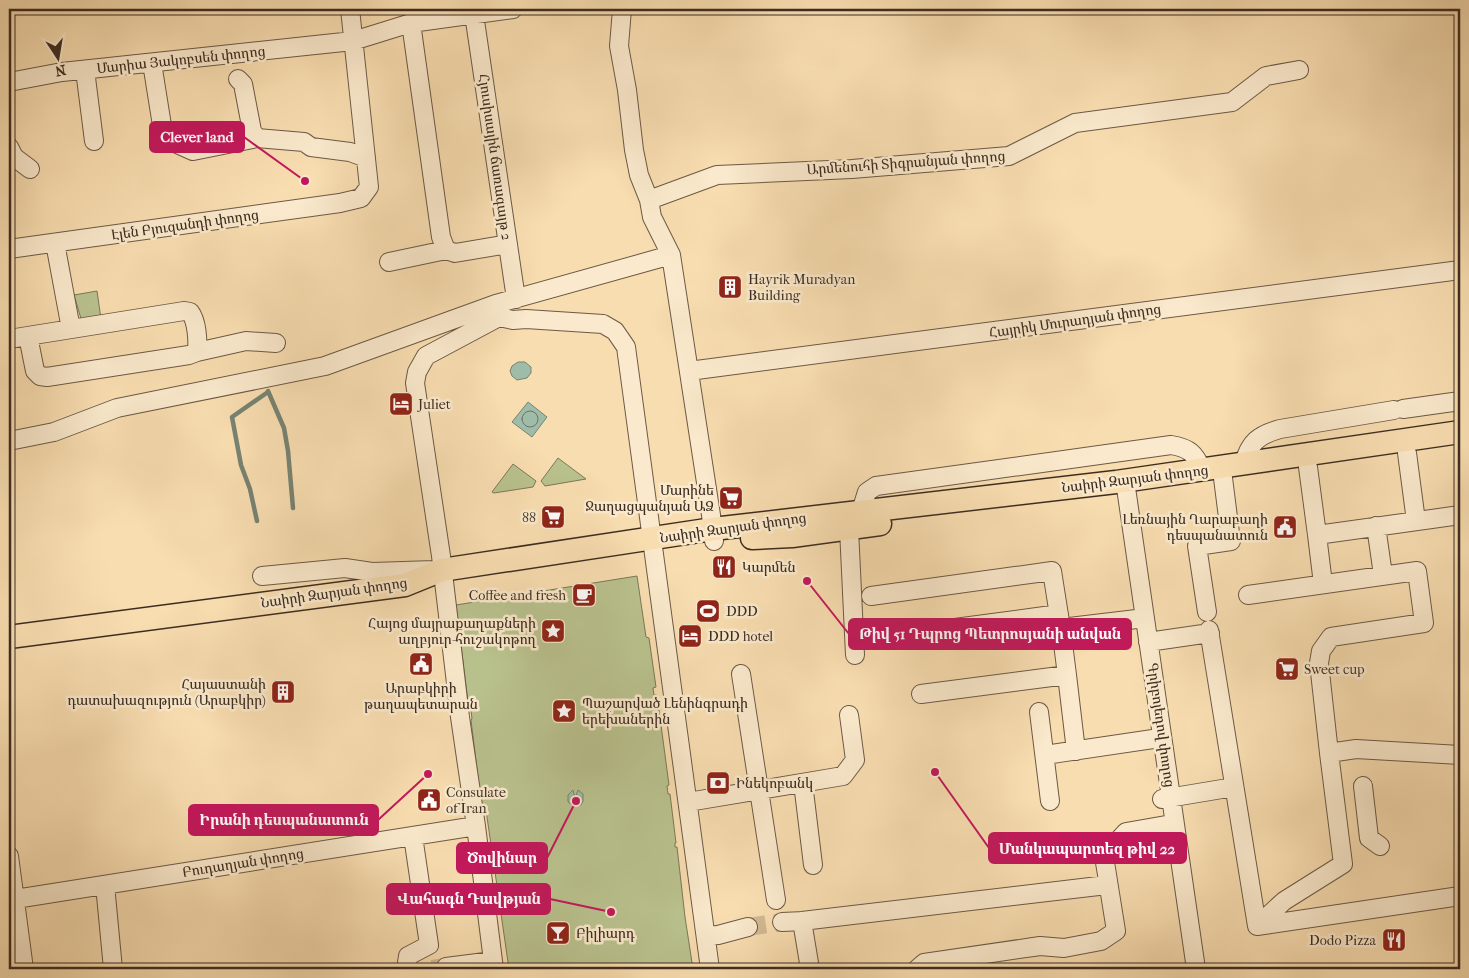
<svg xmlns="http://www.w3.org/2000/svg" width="1469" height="978" viewBox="0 0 1469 978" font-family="'IM FELL French Canon','Noto Serif Armenian',serif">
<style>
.green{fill:#b9c28e;stroke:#7b7858}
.water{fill:#9ebca8;stroke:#778372}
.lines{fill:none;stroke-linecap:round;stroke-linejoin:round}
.shore{stroke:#6e7464;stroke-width:1}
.stream{stroke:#778372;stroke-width:4.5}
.minor-tunnel{stroke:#d3ba93;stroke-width:18;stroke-dasharray:18 9;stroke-linecap:butt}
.minor-casing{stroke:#6c5945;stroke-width:20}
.major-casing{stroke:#3d2d21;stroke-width:25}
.minor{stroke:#fae9cc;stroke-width:18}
.major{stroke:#f8ddb0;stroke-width:22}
.labels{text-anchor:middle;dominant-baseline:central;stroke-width:5;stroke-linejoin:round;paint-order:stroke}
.street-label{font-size:14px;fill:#3d2d21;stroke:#fae9cc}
.poi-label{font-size:14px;fill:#3d2d21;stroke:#fae9cc;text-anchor:start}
.leader{fill:none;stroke:#c2185b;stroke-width:2}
.callout-dot{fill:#c2185b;stroke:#fae9cc;stroke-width:2}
.callout{fill:#c2185b;stroke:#c2185b;stroke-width:2}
.callout-label{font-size:15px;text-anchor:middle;font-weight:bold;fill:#fff}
</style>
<rect width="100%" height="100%" fill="#f8ddb0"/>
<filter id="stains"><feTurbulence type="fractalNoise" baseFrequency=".004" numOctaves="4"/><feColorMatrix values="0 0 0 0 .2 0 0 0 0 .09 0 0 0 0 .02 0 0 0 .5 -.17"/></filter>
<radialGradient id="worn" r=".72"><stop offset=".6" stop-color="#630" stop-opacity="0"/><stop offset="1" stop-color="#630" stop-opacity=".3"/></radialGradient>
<path class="green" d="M 97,291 L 101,319 L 82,322 L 74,295 Z
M 558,458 L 586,479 L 545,486 L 541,481 Z
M 513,464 L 536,481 L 533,487 L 494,493 L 492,492 Z
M 637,576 L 646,637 L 649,638 L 656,687 L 653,688 L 654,695 L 657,695 L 669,785 L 667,786 L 668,794 L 670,794 L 676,843 L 675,843 L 675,847 L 677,847 L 685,917 L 693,969 L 509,969 L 486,810 L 482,810 L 471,720 L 472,719 L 471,710 L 469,710 L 456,605 Z"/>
<path class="water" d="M 518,362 L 525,362 L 531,367 L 531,373 L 527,378 L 517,380 L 512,376 L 510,371 L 512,366 Z
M 528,402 L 547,417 L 532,437 L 512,422 Z
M 573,790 L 575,798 L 578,790 L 583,794 L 583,801 L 581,805 L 574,806 L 568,802 L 568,795 Z"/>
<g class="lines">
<path class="shore" d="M522 419a8 8 0 1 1 16 0a8 8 0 1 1-16 0Z"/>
<path class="stream" d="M 268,391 L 284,428 L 288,451 L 293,508
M 257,521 L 250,489 L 241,465 L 232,417 L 268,392"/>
<path class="minor-tunnel" d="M 748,927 L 782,922
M 978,960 L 979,969
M 432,969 L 446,967"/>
<defs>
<path id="minor" d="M 622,9 L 619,46 L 627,90 L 634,150 L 639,175 L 649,200 L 652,217 L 671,255 L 711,515 L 714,541
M 474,14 L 516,299
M 411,23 L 441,237 L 446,250 L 455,253 L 508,244
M 152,63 L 164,138 L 193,151 L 257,138 L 304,142 L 311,147 L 350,152 L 366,158
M 85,70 L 94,141
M 238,79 L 243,84 L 252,131 L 257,138
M 9,82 L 62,72 L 353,41 L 411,23 L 513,9
M 9,147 L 14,157 L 30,169
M 649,200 L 717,175 L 852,169 L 1009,156 L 1075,123 L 1232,102 L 1266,76 L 1299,70
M 55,243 L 71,329
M 9,249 L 340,203 L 361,198 L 369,187 L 350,9
M 389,262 L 446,250
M 9,339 L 184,311 L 190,312 C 197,321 198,340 197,352 L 189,355 L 47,377 L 40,376 L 35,371 L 28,336
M 197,352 L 246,341 L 276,343
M 689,371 L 1460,270
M 1403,409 L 1460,401
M 9,441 L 54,432 L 117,408 L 325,366 L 496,304 L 671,255
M 1407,453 L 1416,521
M 1244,464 C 1249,442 1259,435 1280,429 L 1394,410
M 1308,467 L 1317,535 L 1460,515
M 1125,481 L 1196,969
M 861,511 L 867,492 L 876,486 L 1171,445 C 1189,448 1195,453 1202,470
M 1376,526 L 1383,575
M 849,529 L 855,655
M 1317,535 L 1323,584
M 262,576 L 345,568 L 372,572 L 434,570
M 1248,595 L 1417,571 L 1424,623 L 1331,637 L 1321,651 L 1319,663 L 1329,753
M 871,596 L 1052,571 L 1061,628 L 1145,618
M 1207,612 L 1197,546 L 1231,541 L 1223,478
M 1209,630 L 1257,926
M 902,635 L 1059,614
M 1148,642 L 1210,633
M 741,674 L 776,900
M 1067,675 L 1076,751
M 921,694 L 1067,675 L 1061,628
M 1039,712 L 1050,801
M 1045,755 L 1153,739
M 803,783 L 813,865
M 1363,786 L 1369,838 L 1380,846
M 1162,799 L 1234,787
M 688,802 L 843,776 L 855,760 L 849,715
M 9,856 L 24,969
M 105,885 L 113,969
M 9,900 L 476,826
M 782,922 L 804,921
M 1257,926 L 1284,901 L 1343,864 L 1329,753 L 1356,749 L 1460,755
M 1257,926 L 1460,896
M 706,936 L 718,935 L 748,927
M 446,967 L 493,961
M 406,969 L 408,956 L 429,945 L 413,836
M 494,969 L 476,826 L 460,717 L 441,556 L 415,383 L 417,372 L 426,356 L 499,317 L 513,320 L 526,319 L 603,324 L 615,331 L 626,347 L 710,969
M 810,969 L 802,921 L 1107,885
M 917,969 L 924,963 L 1040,946 L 1064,948 L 1101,941 L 1116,931 L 1104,856 L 1126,832 L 1166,825"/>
<path id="major" d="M 752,538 L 792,536 L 880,524
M 9,637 L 405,585 L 442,570 L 713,529 L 1116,482 L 1460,432"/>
</defs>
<use href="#minor" class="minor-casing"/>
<use href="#major" class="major-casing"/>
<use href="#minor" class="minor"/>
<use href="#major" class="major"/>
</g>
<defs>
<symbol id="building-square" viewBox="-11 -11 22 22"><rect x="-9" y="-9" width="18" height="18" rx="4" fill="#8f2418" stroke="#fae9cc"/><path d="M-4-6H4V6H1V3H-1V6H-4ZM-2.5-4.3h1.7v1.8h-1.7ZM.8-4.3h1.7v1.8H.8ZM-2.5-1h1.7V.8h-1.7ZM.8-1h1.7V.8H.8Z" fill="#fff"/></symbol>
<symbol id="hotel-square" viewBox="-11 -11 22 22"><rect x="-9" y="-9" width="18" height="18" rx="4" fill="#8f2418" stroke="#fae9cc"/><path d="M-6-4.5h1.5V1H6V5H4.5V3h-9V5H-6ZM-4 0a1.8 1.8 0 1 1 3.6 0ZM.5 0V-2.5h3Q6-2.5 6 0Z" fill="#fff"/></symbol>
<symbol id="supermarket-square" viewBox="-11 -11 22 22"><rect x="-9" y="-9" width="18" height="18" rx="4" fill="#8f2418" stroke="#fae9cc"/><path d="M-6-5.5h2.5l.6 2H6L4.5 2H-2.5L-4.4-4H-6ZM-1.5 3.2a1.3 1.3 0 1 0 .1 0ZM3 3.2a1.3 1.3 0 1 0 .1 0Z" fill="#fff"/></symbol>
<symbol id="civic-square" viewBox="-11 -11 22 22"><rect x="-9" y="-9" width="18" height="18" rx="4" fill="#8f2418" stroke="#fae9cc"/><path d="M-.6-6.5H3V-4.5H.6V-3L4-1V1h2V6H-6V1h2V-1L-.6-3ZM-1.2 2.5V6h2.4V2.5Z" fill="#fff"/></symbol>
<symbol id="restaurant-square" viewBox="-11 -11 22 22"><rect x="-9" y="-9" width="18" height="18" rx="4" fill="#8f2418" stroke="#fae9cc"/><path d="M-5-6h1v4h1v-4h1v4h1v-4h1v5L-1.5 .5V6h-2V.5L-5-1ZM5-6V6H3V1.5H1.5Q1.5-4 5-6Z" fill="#fff"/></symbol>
<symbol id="cafe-square" viewBox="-11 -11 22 22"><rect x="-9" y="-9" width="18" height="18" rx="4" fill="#8f2418" stroke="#fae9cc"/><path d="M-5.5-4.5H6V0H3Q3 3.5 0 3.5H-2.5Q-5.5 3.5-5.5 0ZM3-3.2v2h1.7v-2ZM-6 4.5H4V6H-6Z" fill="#fff"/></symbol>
<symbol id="stadium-square" viewBox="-11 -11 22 22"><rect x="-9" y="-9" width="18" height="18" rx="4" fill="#8f2418" stroke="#fae9cc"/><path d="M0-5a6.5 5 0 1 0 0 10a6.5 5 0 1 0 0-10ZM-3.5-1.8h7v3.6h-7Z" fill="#fff"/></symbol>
<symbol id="sight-square" viewBox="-11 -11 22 22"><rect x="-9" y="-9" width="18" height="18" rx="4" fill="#8f2418" stroke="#fae9cc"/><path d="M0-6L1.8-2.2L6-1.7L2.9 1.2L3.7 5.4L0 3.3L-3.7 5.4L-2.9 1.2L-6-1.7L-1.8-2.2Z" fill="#fff"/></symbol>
<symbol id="bank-square" viewBox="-11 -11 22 22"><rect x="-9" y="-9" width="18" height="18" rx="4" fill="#8f2418" stroke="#fae9cc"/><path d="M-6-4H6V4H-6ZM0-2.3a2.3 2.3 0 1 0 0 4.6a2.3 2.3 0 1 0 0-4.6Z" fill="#fff"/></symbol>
<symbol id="bar-square" viewBox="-11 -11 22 22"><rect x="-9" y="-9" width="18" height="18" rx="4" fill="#8f2418" stroke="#fae9cc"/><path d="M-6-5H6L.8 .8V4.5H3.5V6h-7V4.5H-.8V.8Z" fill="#fff"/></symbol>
</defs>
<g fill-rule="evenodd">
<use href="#building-square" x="716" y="273" width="28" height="28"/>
<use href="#hotel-square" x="387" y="390" width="28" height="28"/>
<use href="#supermarket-square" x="717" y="484" width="28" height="28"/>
<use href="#supermarket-square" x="539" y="503" width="28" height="28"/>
<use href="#civic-square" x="1271" y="513" width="28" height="28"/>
<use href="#restaurant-square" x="710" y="553" width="28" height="28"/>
<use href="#cafe-square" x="570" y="581" width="28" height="28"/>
<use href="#stadium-square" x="694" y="597" width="28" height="28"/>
<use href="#sight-square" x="539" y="617" width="28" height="28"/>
<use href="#hotel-square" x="676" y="622" width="28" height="28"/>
<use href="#civic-square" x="407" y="650" width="28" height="28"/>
<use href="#supermarket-square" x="1273" y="655" width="28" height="28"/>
<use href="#building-square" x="269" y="678" width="28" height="28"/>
<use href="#sight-square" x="550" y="697" width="28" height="28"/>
<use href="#bank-square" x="704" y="769" width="28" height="28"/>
<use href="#civic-square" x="415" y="786" width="28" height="28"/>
<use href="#bar-square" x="544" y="919" width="28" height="28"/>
<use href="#restaurant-square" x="1380" y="926" width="28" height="28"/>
</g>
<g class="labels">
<g class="street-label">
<text transform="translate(181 60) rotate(-6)">Մարիա Յակոբսեն փողոց</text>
<text transform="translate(495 157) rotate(82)">Հյուսիսային ճառագայթ 2</text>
<text transform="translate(906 163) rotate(-4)">Արմենուհի Տիգրանյան փողոց</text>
<text transform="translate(185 225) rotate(-8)">Էլեն Բյուզանդի փողոց</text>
<text transform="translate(1075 321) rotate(-8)">Հայրիկ Մուրադյան փողոց</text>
<text transform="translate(1135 479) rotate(-7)">Նաիրի Զարյան փողոց</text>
<text transform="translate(733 528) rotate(-8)">Նաիրի Զարյան փողոց</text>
<text transform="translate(334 593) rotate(-8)">Նաիրի Զարյան փողոց</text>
<text transform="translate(1161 725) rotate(82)">Գրիբոյեդով փողոց</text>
<text transform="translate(243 863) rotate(-9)">Բուդաղյան փողոց</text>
</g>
<g class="poi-label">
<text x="748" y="279">Hayrik Muradyan<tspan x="748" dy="16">Building</tspan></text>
<text x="418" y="404">Juliet</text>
<text x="714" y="490" text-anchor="end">Մարինե<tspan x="714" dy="16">Ջաղացպանյան ԱՁ</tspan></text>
<text x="536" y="517" text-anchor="end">88</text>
<text x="1268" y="519" text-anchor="end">Լեռնային Ղարաբաղի<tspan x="1268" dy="16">դեսպանատուն</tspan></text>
<text x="742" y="567">Կարմեն</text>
<text x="566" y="595" text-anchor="end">Coffee and fresh</text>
<text x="726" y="611">DDD</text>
<text x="536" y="623" text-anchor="end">Հայոց մայրաքաղաքների<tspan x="536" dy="16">աղբյուր-հուշակոթող</tspan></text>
<text x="708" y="636">DDD hotel</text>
<text x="1304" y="669">Sweet cup</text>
<text x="266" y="684" text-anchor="end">Հայաստանի<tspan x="266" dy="16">դատախազություն (Արաբկիր)</tspan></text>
<text x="421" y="688" text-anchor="middle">Արաբկիրի<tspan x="421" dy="16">թաղապետարան</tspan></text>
<text x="582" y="703">Պաշարված Լենինգրադի<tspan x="582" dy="16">երեխաներին</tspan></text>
<text x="736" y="783">Ինեկոբանկ</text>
<text x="446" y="792">Consulate<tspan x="446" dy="16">of Iran</tspan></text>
<text x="576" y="933">Բիլիարդ</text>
<text x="1376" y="940" text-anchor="end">Dodo Pizza</text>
</g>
</g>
<path class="leader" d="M305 181L244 137M807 581L849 634M428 774L378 820M935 772L989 848M576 801L547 858M611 912L550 899"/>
<g class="callout-dot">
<circle cx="305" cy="181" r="5"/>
<circle cx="807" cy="581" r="5"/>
<circle cx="428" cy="774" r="5"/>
<circle cx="935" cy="772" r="5"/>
<circle cx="576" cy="801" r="5"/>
<circle cx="611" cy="912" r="5"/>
</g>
<g class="callout">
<rect x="150" y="122" width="94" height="30" rx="5"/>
<rect x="849" y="619" width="282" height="30" rx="5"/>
<rect x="189" y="805" width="189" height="30" rx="5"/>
<rect x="989" y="833" width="197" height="30" rx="5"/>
<rect x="457" y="843" width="90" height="30" rx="5"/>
<rect x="387" y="884" width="163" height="30" rx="5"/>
</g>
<g class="callout-label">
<text x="197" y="142">Clever land</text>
<text x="990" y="639">Թիվ 51 Դպրոց Պետրոսյանի անվան</text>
<text x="284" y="825">Իրանի դեսպանատուն</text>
<text x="1087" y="854">Մանկապարտեզ թիվ 22</text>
<text x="502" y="863">Ծովինար</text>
<text x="469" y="904">Վահագն Դավթյան</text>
</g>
<rect width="1469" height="978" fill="none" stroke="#f8ddb0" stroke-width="30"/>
<rect x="10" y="10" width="1449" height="958" fill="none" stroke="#3d2d21" stroke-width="2.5"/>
<rect x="15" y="15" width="1439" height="948" fill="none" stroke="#3d2d21"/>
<g transform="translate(58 58) rotate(168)" stroke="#fae9cc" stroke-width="4" paint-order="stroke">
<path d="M0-4L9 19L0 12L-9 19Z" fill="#3d2d21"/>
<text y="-8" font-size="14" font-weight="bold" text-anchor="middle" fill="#3d2d21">N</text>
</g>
<rect width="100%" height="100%" filter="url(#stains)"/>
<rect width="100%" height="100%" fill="url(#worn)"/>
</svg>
